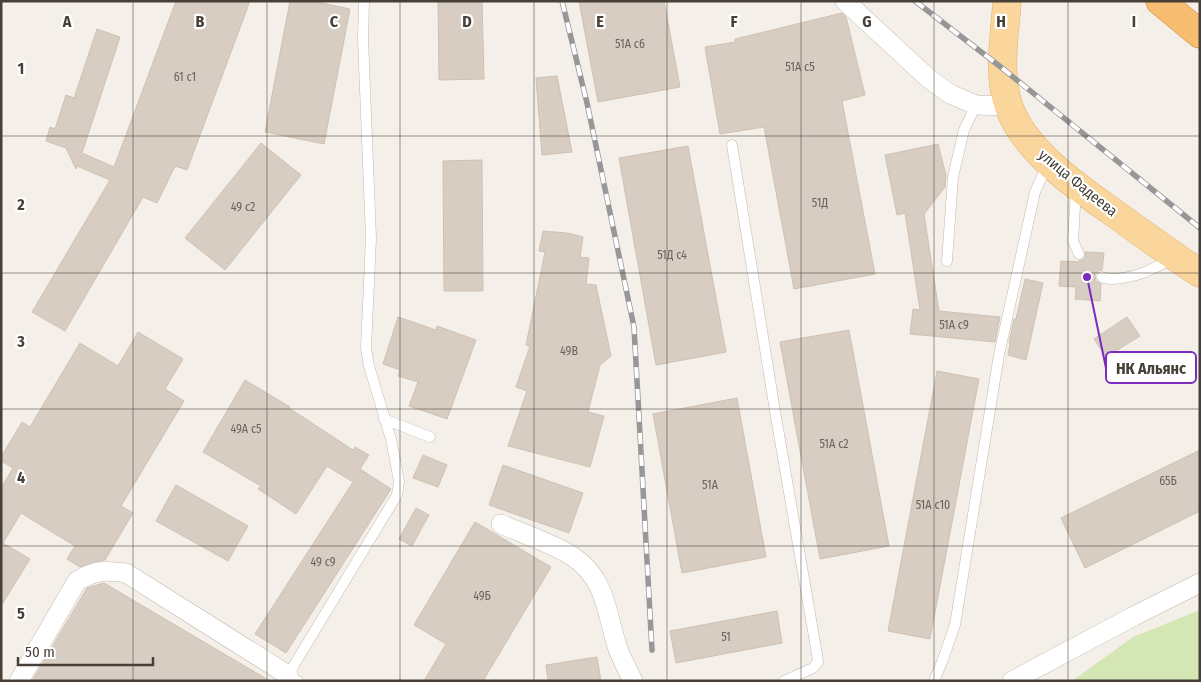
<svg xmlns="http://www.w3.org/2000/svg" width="1201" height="682" viewBox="0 0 1201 682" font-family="'Fira Sans Condensed',sans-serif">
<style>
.green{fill:#d4e6b4}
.building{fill:#d8cdc2;stroke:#cfc1b2}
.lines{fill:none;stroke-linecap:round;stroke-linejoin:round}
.lane-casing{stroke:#c2b9af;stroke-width:11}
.street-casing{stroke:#c2b9af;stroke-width:20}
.primary-casing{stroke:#dfb26c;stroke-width:29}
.highway-casing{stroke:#d79140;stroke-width:29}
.lane{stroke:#fff;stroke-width:10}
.street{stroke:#fff;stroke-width:19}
.primary{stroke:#fad69c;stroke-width:28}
.highway{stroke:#f7be71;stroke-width:28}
.rail-casing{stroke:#979797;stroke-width:5.5}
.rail{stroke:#fff;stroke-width:4;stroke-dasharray:11;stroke-linecap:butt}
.grid{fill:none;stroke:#474038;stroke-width:1;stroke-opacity:0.55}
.labels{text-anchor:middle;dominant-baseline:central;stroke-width:4.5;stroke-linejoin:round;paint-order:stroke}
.number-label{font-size:12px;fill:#6b635a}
.street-label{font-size:15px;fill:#474038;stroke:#fff}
.grid-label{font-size:16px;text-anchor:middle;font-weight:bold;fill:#474038;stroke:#fff;stroke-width:4.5;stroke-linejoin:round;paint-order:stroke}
.leader{fill:none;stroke:#7b2cbf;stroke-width:2}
.callout-dot{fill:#7b2cbf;stroke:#fff;stroke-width:2}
.callout{fill:#fff;stroke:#7b2cbf;stroke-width:2}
.callout-label{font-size:16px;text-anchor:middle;font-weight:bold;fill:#474038}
</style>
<rect width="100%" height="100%" fill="#f4f0e9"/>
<path class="green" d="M 1200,610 L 1200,681 L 1072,681 L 1133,637 Z"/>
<path class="building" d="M 176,1 L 250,1 L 187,170 L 175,166 L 157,203 L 143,197 L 65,331 L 32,312 L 110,180 L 77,166 L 76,169 L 66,148 L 46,141 L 50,127 L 55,129 L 66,95 L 74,98 L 97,29 L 120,37 L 82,153 L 114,167 Z
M 290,1 L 312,1 L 350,9 L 324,144 L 265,132 Z
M 438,1 L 482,1 L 484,79 L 439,80 Z
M 579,1 L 664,1 L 680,87 L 598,102 Z
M 842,13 L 846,17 L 865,95 L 842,101 L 875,274 L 794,289 L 764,127 L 720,134 L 705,47 L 735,42 L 735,39 Z
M 557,76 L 572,152 L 542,155 L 536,78 Z
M 261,143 L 301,175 L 225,270 L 185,238 Z
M 938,144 L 946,175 L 945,187 L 924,214 L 939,311 L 1000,317 L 995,342 L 910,334 L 913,309 L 920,310 L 905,213 L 897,215 L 885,155 Z
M 688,146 L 726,352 L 656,365 L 619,158 Z
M 482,160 L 483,291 L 444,291 L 443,161 Z
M 543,231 L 567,233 L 583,237 L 580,257 L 589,258 L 586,284 L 596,285 L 611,356 L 600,365 L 588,412 L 604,416 L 590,467 L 508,446 L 527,391 L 516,387 L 530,346 L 526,345 L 545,252 L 539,251 Z
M 1085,252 L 1104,253 L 1102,270 L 1098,271 L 1095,275 L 1096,281 L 1101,284 L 1100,301 L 1075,299 L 1076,287 L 1059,286 L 1061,261 L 1079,262 L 1079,261 L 1082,260 L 1085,258 Z
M 1025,279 L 1043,283 L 1026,360 L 1008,355 L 1010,344 L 1009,343 L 1014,319 L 1016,319 Z
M 398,317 L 436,330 L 437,326 L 476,340 L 447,419 L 409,406 L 418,382 L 398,376 L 400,370 L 383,364 Z
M 1127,317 L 1140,336 L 1106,357 L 1094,339 Z
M 849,330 L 889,546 L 820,559 L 780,342 Z
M 138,332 L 183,359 L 165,389 L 184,401 L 121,506 L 133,513 L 105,560 L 93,562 L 80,567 L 67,559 L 75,546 L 21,513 L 3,543 L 30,559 L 1,606 L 1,488 L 13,468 L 1,461 L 1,457 L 22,422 L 30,427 L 80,343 L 118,366 Z
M 937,371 L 979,379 L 930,639 L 888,631 Z
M 245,380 L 290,407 L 289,408 L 353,450 L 355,447 L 369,455 L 360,469 L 391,489 L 286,653 L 255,634 L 353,482 L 327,466 L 296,514 L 258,489 L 261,486 L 203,452 Z
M 737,398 L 766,557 L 682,573 L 653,414 Z
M 1200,450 L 1200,511 L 1085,568 L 1061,518 Z
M 423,455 L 447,465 L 438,487 L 413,478 Z
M 503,465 L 583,493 L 569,533 L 489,505 Z
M 176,485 L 248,526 L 228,561 L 156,521 Z
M 416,508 L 429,515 L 412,546 L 399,539 Z
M 475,522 L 551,567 L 483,681 L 424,681 L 446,644 L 414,625 Z
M 104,583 L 270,681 L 32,681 L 87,588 Z
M 777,611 L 782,643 L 676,663 L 670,631 Z
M 597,657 L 601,681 L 548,681 L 546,665 Z"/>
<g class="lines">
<defs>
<path id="lane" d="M 732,145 L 776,417 L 817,654 L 818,662 L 813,668 L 784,681
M 1076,189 L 1073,241 L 1079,254
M 947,261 L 953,177 L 964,130 L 976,105
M 1102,277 C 1110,282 1136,276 1145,272 C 1155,268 1164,263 1174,258
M 384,419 L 430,437
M 298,681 L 288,675 L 397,495 L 399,481 L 391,439 L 369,366 L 366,348 L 371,238 L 363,39 L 364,1
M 934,681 L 942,662 L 955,625 L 999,355 L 1035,192 L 1048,163"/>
<path id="street" d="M 845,1 L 928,78 L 950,94 L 976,105 L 1008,106
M 501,524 C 523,534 552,543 572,556 C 607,579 606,613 618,649 C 622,660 628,670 633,681
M 19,681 L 77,581 C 96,570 104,570 126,573 L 288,675
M 1012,681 L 1134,616 L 1200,583"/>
<path id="primary" d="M 1007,1 C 1005,35 997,74 1009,107 C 1026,154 1083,191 1121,218 C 1147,237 1173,256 1200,273"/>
<path id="highway" d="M 1160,1 L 1200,34"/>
</defs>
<use href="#lane" class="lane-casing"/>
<use href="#street" class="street-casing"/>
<use href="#primary" class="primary-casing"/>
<use href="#highway" class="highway-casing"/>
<use href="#lane" class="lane"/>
<use href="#street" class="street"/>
<use href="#primary" class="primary"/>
<use href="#highway" class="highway"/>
<defs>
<path id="rail" d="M 562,1 L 587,103 L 634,327 L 652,650
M 915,1 L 1002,68 L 1200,228"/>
</defs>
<use href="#rail" class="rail-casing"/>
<use href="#rail" class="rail"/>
</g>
<path class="grid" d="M 133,1 L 133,681M 267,1 L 267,681M 400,1 L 400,681M 534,1 L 534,681M 667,1 L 667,681M 801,1 L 801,681M 934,1 L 934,681M 1068,1 L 1068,681M 1,136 L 1200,136M 1,273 L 1200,273M 1,409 L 1200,409M 1,546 L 1200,546"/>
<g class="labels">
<g class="number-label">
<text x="630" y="44">51А с6</text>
<text x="800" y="67">51А с5</text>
<text x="185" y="77">61 с1</text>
<text x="820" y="203">51Д</text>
<text x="243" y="207">49 с2</text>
<text x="672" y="255">51Д с4</text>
<text x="954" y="325">51А с9</text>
<text x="569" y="351">49В</text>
<text x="246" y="429">49А с5</text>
<text x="834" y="444">51А с2</text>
<text x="1168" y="481">65Б</text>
<text x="710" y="485">51А</text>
<text x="933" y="505">51А с10</text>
<text x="323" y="562">49 с9</text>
<text x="482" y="596">49Б</text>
<text x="726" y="637">51</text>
</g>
<g class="street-label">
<text transform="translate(1078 183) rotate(39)">улица Фадеева</text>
</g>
</g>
<g class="grid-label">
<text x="67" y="27">A</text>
<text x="200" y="27">B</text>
<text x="334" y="27">C</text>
<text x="467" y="27">D</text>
<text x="600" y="27">E</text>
<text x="734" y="27">F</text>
<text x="867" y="27">G</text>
<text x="1001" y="27">H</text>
<text x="1134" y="27">I</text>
<text x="21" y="74">1</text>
<text x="21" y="210">2</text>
<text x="21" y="347">3</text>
<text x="21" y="483">4</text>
<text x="21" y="619">5</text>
</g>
<path class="leader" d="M1087 277L1106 368"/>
<circle class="callout-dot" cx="1087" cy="277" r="5"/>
<rect class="callout" x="1106" y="352" width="90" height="31" rx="5"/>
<g class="callout-label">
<text x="1151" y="374">НК Альянс</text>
</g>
<rect width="1201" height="682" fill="none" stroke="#474038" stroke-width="5"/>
<path d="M18 657v8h135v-8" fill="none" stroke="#474038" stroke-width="2.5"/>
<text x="25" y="657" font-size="15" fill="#474038" stroke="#ffffff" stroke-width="4" paint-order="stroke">50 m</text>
</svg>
